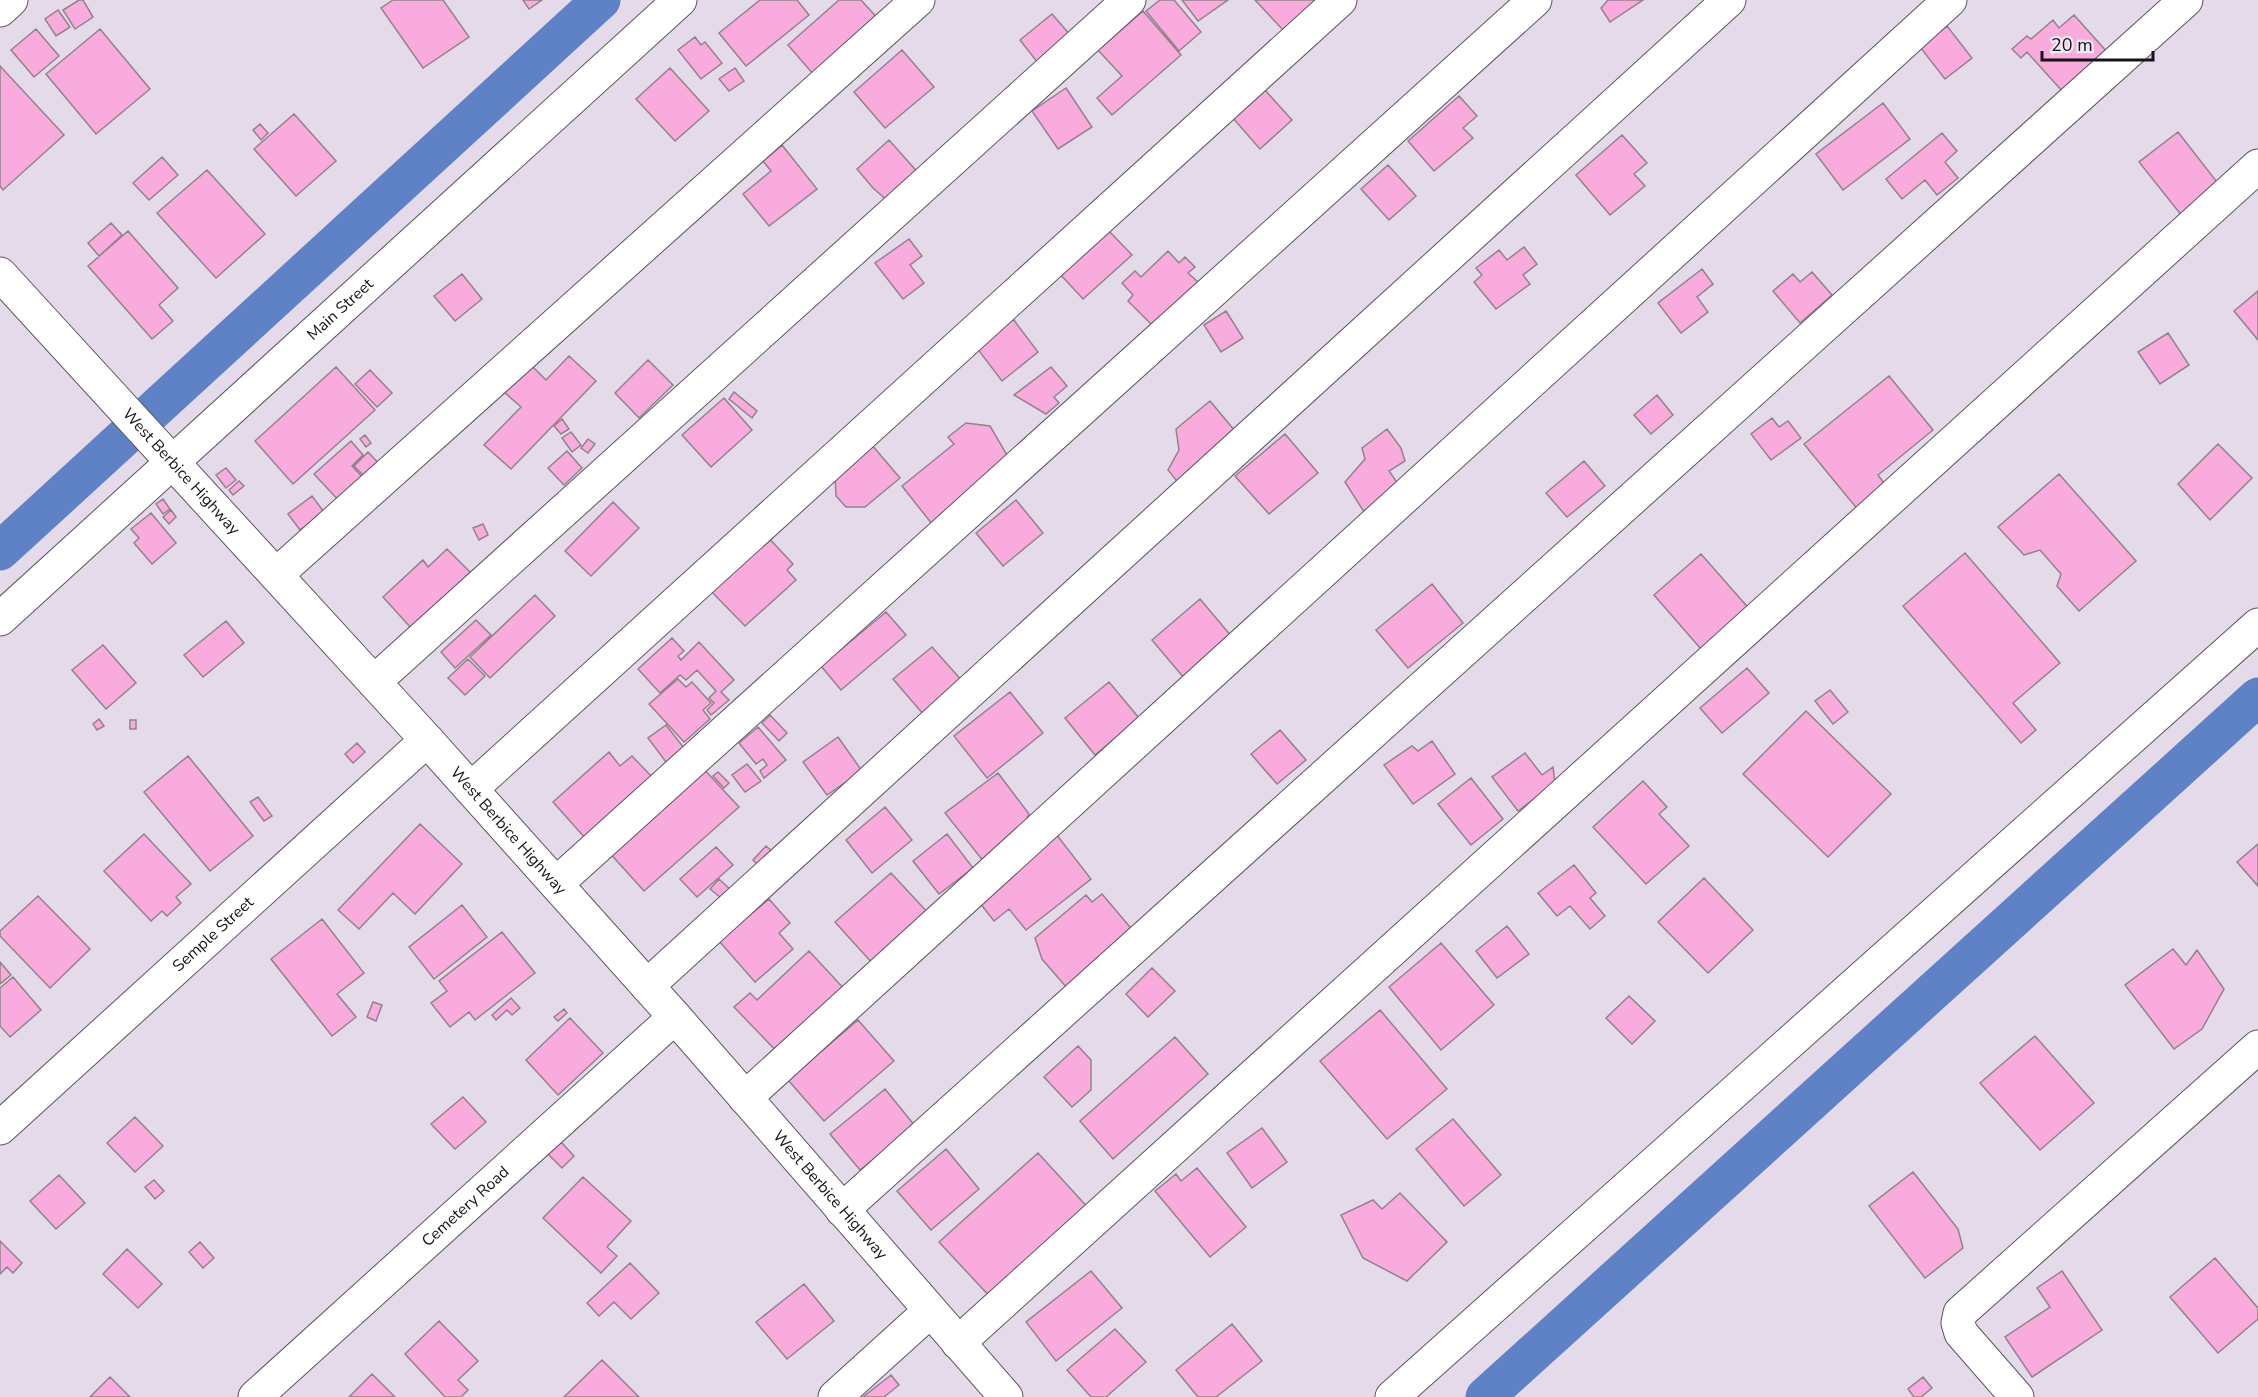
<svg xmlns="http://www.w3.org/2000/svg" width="2258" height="1397" viewBox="0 0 2258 1397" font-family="'Nunito Sans',sans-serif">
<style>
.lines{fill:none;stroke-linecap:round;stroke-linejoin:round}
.canal{stroke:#5f81c5;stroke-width:39}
.building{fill:#f9abdd;stroke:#92828b;stroke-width:1.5}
.minor-casing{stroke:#5e5562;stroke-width:35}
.major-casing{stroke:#5e5562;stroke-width:35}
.minor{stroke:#fff;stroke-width:33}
.major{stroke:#fff;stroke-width:33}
.labels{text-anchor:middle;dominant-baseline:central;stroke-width:5;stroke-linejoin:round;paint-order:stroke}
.street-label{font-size:16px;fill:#171319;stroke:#f2e8f8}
</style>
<rect width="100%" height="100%" fill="#e5daea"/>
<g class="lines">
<path class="canal" d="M 0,551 L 601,0
M 1485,1397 L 2258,697"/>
</g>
<path class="building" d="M 79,0 L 83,0 L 93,17 L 75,29 L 63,10 Z
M 393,0 L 443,0 L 469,37 L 423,68 L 381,8 Z
M 523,0 L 542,0 L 529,9 Z
M 760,0 L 797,0 L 809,15 L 746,66 L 719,33 Z
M 839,0 L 861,0 L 880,21 L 820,82 L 788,45 Z
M 1160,0 L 1174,0 L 1201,32 L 1179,51 L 1146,11 Z
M 1182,0 L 1228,0 L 1198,21 Z
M 1255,0 L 1318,0 L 1284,31 Z
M 1608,0 L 1643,0 L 1610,22 L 1601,8 Z
M 58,10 L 70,27 L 56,36 L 45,19 Z
M 1143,11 L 1181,55 L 1112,115 L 1097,98 L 1122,76 L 1098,50 Z
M 1052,14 L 1071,36 L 1038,63 L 1020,40 Z
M 2074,15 L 2108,53 L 2063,92 L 2027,52 L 2021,58 L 2012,49 L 2027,36 L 2031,39 L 2053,20 L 2059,28 Z
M 1947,26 L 1972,58 L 1945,79 L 1920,47 Z
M 36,29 L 59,56 L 34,77 L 11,50 Z
M 100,29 L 150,89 L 96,134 L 46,74 Z
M 695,37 L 701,45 L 705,42 L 722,63 L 701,79 L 678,50 Z
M 902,50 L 934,87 L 885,128 L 854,92 Z
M 0,66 L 64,135 L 3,190 L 0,186 Z
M 670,68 L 709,111 L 675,141 L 636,99 Z
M 735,68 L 744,81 L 729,91 L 719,79 Z
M 1066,88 L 1092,127 L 1058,149 L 1032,111 Z
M 1264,89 L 1292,120 L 1260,149 L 1232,117 Z
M 1459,96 L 1477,116 L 1463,128 L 1473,138 L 1434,171 L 1408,141 Z
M 1883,103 L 1910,139 L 1843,190 L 1816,154 Z
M 294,114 L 336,161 L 296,196 L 254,149 Z
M 260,124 L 268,133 L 261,140 L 253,130 Z
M 2178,132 L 2224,191 L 2186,221 L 2139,162 Z
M 1942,133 L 1957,151 L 1945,162 L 1958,178 L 1937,195 L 1925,180 L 1902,199 L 1886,179 Z
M 1622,135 L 1647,163 L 1634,174 L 1645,186 L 1610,215 L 1576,175 Z
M 889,140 L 921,176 L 889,202 L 873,188 L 857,169 Z
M 782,145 L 817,189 L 769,226 L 743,194 L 771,171 L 763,161 Z
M 162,157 L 178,175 L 149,200 L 133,183 Z
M 1388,165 L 1416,196 L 1389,220 L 1361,189 Z
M 207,170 L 265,234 L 216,278 L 157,213 Z
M 111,223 L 122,235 L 99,256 L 88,243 Z
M 1108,230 L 1132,255 L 1083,299 L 1060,274 Z
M 128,231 L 178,288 L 159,305 L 173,321 L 152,339 L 88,266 Z
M 909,239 L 922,256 L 910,265 L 924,283 L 903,299 L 875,263 Z
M 1524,247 L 1537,264 L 1523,275 L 1530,284 L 1496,309 L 1474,282 L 1482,275 L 1476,268 L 1499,250 L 1507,260 Z
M 1168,251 L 1179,263 L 1185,257 L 1195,267 L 1188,273 L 1198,282 L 1154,327 L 1128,301 L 1133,295 L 1122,283 L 1135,271 L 1141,277 Z
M 1702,269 L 1713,284 L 1697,297 L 1708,312 L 1681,333 L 1658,303 Z
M 1812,272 L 1832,295 L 1800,323 L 1773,291 L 1793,274 L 1800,282 Z
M 462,274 L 482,299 L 455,321 L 434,296 Z
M 2258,291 L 2258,340 L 2234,311 Z
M 1226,311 L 1243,338 L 1221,352 L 1204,325 Z
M 1013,319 L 1038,352 L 1002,381 L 976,347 Z
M 2168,333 L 2189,365 L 2160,384 L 2138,352 Z
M 569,356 L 596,381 L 511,469 L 484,445 L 521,407 L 503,391 L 529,363 L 546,380 Z
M 648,360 L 673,385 L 639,418 L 615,393 Z
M 336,367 L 375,410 L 293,484 L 255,441 Z
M 1051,367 L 1067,386 L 1054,397 L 1059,403 L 1046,414 L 1014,395 Z
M 370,370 L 392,393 L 377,407 L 355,384 Z
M 1889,376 L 1933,430 L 1878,475 L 1888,488 L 1859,511 L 1804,444 Z
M 734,392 L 757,411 L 752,418 L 729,399 Z
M 1657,395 L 1673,415 L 1651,434 L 1634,415 Z
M 724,398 L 752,430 L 711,467 L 682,435 Z
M 1210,401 L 1240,437 L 1180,485 L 1168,470 L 1179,450 L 1176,429 Z
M 1772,418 L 1779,427 L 1788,421 L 1801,438 L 1771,460 L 1751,434 Z
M 562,419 L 569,429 L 561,434 L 554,426 Z
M 966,423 L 990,426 L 1007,455 L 932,524 L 902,486 L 954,444 L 948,437 Z
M 1387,429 L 1401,448 L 1405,461 L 1389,471 L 1403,491 L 1366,515 L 1345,482 L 1365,459 L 1362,448 Z
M 571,432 L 581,445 L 572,452 L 562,438 Z
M 1285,434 L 1318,473 L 1269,514 L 1235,476 Z
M 365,435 L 371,443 L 366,447 L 360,439 Z
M 588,439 L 595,444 L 588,453 L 581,448 Z
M 351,441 L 363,455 L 352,466 L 367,482 L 342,504 L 314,474 Z
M 871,444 L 900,478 L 865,507 L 846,507 L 836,496 L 835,474 Z
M 2218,444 L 2252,478 L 2210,520 L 2178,484 Z
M 567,451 L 582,468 L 564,485 L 548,468 Z
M 368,452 L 383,468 L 369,481 L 354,466 Z
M 1584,461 L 1605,486 L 1567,517 L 1546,493 Z
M 226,468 L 236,480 L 226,488 L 216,475 Z
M 2059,474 L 2136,561 L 2079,611 L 2057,586 L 2061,574 L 2040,550 L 2024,555 L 1998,527 Z
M 239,481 L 244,486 L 233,495 L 229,490 Z
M 312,496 L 324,512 L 300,530 L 288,514 Z
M 163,499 L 170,509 L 163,514 L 156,504 Z
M 1016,500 L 1043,533 L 1003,566 L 976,533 Z
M 613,502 L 639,528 L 591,576 L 565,551 Z
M 171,510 L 176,517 L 169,524 L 163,517 Z
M 151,513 L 176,543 L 152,564 L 134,543 L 139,538 L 131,529 Z
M 483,524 L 488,535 L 479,540 L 473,528 Z
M 766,535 L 793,564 L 787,570 L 796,580 L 745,626 L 708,588 Z
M 447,549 L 471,573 L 411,628 L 383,597 L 423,560 L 428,567 Z
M 1965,553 L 2060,663 L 2013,703 L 2036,730 L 2021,743 L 1903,606 Z
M 1701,554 L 1752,612 L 1707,656 L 1654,595 Z
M 1432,584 L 1463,623 L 1408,668 L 1376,630 Z
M 535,595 L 555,616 L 490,678 L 470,657 Z
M 1200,599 L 1232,637 L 1184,678 L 1152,640 Z
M 886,612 L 906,635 L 841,690 L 821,666 Z
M 476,620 L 491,635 L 455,668 L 441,652 Z
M 226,621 L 244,643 L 203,677 L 184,655 Z
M 672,638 L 684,651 L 678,656 L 681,660 L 699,642 L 734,680 L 721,692 L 729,700 L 711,715 L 707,710 L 714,703 L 709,698 L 716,691 L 697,670 L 686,680 L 680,675 L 660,693 L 638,669 Z
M 103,645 L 136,683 L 106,709 L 72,670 Z
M 932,647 L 963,682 L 924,715 L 893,679 Z
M 468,659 L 485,676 L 465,695 L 448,678 Z
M 1747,668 L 1769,693 L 1722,733 L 1700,708 Z
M 678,679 L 686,687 L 692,682 L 711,703 L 703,710 L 710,719 L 684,742 L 649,704 Z
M 1109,682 L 1139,718 L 1095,755 L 1065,718 Z
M 1830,690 L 1848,712 L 1833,724 L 1815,701 Z
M 1010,692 L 1043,733 L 987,778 L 954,736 Z
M 1806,711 L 1891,794 L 1828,857 L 1743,774 Z
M 770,715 L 787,733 L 779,741 L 762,723 Z
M 99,719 L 104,726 L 97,730 L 93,724 Z
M 130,720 L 136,720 L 136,729 L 130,729 Z
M 666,725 L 684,748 L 666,762 L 648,738 Z
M 758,727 L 786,760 L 764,778 L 760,771 L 767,765 L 763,759 L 756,764 L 739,743 Z
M 1280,730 L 1306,760 L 1277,784 L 1251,754 Z
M 838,737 L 862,771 L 827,795 L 803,762 Z
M 1432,741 L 1455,774 L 1413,804 L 1384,765 L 1412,746 L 1418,751 Z
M 357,743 L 365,752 L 353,763 L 345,754 Z
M 609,752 L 620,766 L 632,756 L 653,778 L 586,839 L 553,802 Z
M 1525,753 L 1542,775 L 1553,767 L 1555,783 L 1518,811 L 1492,777 Z
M 188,756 L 253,836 L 210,871 L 144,792 Z
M 747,764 L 761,781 L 745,792 L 732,775 Z
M 702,767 L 739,807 L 644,891 L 607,850 Z
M 718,772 L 729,783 L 724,788 L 713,776 Z
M 998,773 L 1029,814 L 1017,837 L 984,862 L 945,813 Z
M 1471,778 L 1503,819 L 1471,845 L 1438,804 Z
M 1643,781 L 1667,807 L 1659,814 L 1689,846 L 1646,884 L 1593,827 Z
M 258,797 L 272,816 L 264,821 L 250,802 Z
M 885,807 L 912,840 L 872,873 L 846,840 Z
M 420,824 L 462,864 L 415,914 L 393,893 L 359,929 L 338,910 Z
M 144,834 L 191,884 L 176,897 L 181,903 L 167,916 L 162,911 L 151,921 L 104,871 Z
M 947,834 L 973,868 L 939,894 L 913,861 Z
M 1056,834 L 1091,879 L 1026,930 L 1009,909 L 994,921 L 976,898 Z
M 2258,844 L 2258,886 L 2237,862 Z
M 766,846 L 776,855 L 762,869 L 753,860 Z
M 716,847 L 733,865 L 697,897 L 680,879 Z
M 1574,865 L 1596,893 L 1590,898 L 1605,916 L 1590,929 L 1570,906 L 1557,916 L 1538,893 Z
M 891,873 L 929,914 L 873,964 L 835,922 Z
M 1704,878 L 1753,930 L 1708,973 L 1658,922 Z
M 719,879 L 734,893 L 726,902 L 710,889 Z
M 1102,894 L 1135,933 L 1067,988 L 1042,959 L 1035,938 L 1086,895 L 1092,902 Z
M 38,896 L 90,949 L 50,988 L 0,936 L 0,931 Z
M 769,899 L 790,923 L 779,933 L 793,949 L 755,982 L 719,941 Z
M 462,905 L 487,937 L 434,979 L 409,947 Z
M 322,919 L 364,973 L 337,994 L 356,1017 L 332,1036 L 271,959 Z
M 1507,926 L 1529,954 L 1497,978 L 1476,951 Z
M 502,932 L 535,973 L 475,1020 L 469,1012 L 450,1027 L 431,1003 L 447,991 L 439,981 Z
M 1441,943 L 1494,1005 L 1441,1050 L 1389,987 Z
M 2173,949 L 2186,965 L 2197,950 L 2224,989 L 2202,1029 L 2174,1049 L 2125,985 Z
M 809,951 L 848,993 L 781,1056 L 734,1007 L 750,993 L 757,1000 Z
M 0,962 L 11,975 L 0,984 Z
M 1152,968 L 1175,991 L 1148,1017 L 1126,994 Z
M 13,977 L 41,1010 L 10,1037 L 0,1026 L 0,988 Z
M 1629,996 L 1655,1021 L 1632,1044 L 1606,1018 Z
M 511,998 L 520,1008 L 512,1015 L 507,1010 L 496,1020 L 492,1015 Z
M 373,1002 L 382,1005 L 376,1021 L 367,1017 Z
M 564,1009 L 567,1013 L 558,1021 L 554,1017 Z
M 1380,1010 L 1447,1089 L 1387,1139 L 1320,1061 Z
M 570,1018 L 603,1053 L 558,1095 L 526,1060 Z
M 858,1020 L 894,1061 L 824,1121 L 788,1080 Z
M 2035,1036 L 2094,1103 L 2040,1150 L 1980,1083 Z
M 1175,1037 L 1208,1074 L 1113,1159 L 1080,1121 Z
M 1078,1046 L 1091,1060 L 1091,1090 L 1072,1107 L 1044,1077 Z
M 885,1089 L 915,1126 L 860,1170 L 830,1134 Z
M 463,1097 L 486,1122 L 455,1149 L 431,1124 Z
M 135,1117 L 163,1146 L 135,1172 L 107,1143 Z
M 1453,1119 L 1501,1175 L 1464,1206 L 1416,1149 Z
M 1262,1128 L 1287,1162 L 1252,1188 L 1227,1153 Z
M 561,1142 L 574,1156 L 562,1168 L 548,1154 Z
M 946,1149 L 979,1189 L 931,1230 L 897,1191 Z
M 1038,1153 L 1091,1211 L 993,1300 L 939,1242 Z
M 1197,1168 L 1246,1227 L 1210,1257 L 1155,1191 L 1176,1174 L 1181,1181 Z
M 1913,1172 L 1958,1229 L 1963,1248 L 1925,1278 L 1869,1206 Z
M 59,1175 L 85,1203 L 56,1229 L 30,1201 Z
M 583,1177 L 631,1221 L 607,1247 L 617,1256 L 601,1273 L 543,1218 Z
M 154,1180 L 164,1191 L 155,1199 L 145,1187 Z
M 1400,1193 L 1447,1242 L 1407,1281 L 1363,1258 L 1341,1215 L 1373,1200 L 1382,1209 Z
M 0,1241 L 22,1263 L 13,1273 L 7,1267 L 0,1274 Z
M 200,1242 L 214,1258 L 203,1268 L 189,1252 Z
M 127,1249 L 162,1284 L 138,1308 L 103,1274 Z
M 2215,1258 L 2258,1308 L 2258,1319 L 2218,1353 L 2170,1297 Z
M 630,1263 L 659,1293 L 631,1319 L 614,1302 L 599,1316 L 587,1303 Z
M 1091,1271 L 1122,1308 L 1056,1361 L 1026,1322 Z
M 2062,1271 L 2102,1330 L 2032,1377 L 2005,1337 L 2050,1307 L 2037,1288 Z
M 804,1284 L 834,1321 L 787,1359 L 756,1322 Z
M 439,1321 L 478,1361 L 458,1380 L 468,1390 L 461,1397 L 445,1397 L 405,1354 Z
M 1232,1324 L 1262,1361 L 1216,1397 L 1198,1397 L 1176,1370 Z
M 1115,1329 L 1146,1362 L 1106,1397 L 1091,1397 L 1067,1370 Z
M 602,1360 L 639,1397 L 564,1397 Z
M 372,1374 L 395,1397 L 349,1397 Z
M 891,1375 L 899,1385 L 884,1397 L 863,1397 Z
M 110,1377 L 130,1397 L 90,1397 Z
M 1923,1377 L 1932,1388 L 1921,1397 L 1914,1397 L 1908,1389 Z"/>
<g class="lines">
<defs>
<g id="minor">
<path d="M 0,10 L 11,0"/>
<path d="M 276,575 L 918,0"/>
<path id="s1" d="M 0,619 L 680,0"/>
<path d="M 374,682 L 1129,0"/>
<path d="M 471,789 L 1340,0"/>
<path d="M 556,884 L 1535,0"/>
<path d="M 647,986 L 1729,0"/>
<path d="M 745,1098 L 1950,0"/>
<path id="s2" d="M 0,1128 L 427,740"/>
<path d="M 842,1210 L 2186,0"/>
<path d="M 958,1343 L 2258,166"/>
<path id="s3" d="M 255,1397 L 675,1017"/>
<path d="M 835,1397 L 930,1311"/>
<path d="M 1392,1397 L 2258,625"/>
<path d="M 2017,1397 L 1961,1333 L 1958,1323 L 1960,1313 L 2258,1047"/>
</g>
<g id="major">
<path id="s4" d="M 0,274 L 427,740 L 675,1017 L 1006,1397"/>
</g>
</defs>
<use href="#minor" class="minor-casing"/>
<use href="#major" class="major-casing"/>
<use href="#minor" class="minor"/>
<use href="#major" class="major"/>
</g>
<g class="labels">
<g class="street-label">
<text stroke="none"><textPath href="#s1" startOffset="460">Main Street</textPath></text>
<text stroke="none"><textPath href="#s4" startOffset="268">West Berbice Highway</textPath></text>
<text stroke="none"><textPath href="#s4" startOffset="754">West Berbice Highway</textPath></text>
<text stroke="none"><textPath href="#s2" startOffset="288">Semple Street</textPath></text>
<text stroke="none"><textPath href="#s4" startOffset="1240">West Berbice Highway</textPath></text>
<text stroke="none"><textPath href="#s3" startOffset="284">Cemetery Road</textPath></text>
</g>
</g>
<path d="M2042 51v9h111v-9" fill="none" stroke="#171319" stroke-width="3"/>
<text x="2051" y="51" font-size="18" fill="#171319" stroke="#f2e8f8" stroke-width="4.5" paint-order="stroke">20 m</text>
</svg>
